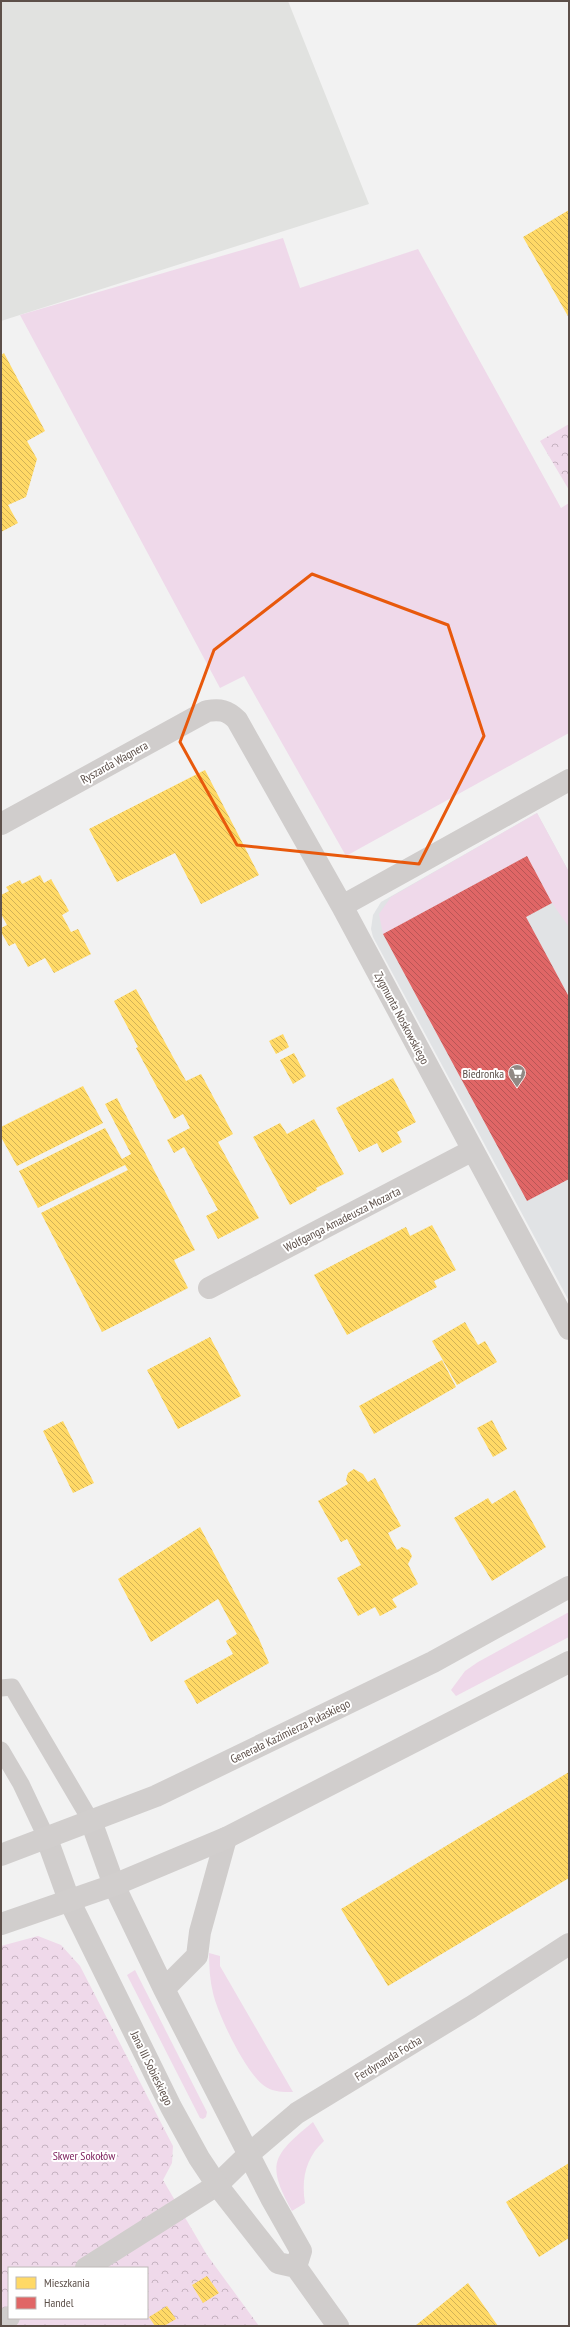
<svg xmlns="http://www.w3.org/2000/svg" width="570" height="2327" viewBox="0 0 570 2327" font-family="'PT Sans Narrow',sans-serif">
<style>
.commercial{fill:#e1e3e5}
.education{fill:#e1e2e0}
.grass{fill:#efd9ea}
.park{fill:url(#park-crowns);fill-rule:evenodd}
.homes{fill:url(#homes-back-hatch)}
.shops{fill:url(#shops-back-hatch)}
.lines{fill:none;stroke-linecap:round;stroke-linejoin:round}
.service{stroke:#d0cdcc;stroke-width:17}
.minor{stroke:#d0cdcc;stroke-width:22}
.tertiary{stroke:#d0cdcc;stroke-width:22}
.secondary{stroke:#d1cecd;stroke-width:22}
.marked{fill:none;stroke:#e8590c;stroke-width:3;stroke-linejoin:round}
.labels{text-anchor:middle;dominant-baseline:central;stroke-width:4;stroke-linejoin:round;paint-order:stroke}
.street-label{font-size:12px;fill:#5d504a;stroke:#fff}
.poi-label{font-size:12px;fill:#5d504a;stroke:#fff;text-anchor:end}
.park-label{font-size:12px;fill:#7b1f5c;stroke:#fff}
</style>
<defs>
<pattern id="park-crowns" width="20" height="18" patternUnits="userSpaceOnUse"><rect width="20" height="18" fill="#efd9ea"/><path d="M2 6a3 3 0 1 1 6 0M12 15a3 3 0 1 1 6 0" fill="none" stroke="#c5b2c0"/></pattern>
<pattern id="homes-back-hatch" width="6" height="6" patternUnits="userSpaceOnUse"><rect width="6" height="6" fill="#ffd966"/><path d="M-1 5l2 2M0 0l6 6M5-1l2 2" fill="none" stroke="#d2b256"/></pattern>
<pattern id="shops-back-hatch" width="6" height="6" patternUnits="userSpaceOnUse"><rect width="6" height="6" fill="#e06666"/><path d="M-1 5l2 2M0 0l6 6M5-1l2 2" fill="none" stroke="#b95656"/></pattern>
</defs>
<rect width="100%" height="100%" fill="#f2f2f2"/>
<path class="commercial" d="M 537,813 L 569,872 L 569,1301 L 373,937 L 371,929 L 373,915 L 381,902 Z"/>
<path class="education" d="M 1,1 L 288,1 L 369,204 L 1,321 Z"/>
<path class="grass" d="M 283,238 L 300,288 L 418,249 L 561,508 L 569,503 L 569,733 L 346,856 L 244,676 L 220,688 L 20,315 Z
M 537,813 L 569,872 L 569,927 L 552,903 L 527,856 L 383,934 L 379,914 L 391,897 Z
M 569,1612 L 569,1637 L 456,1696 L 451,1690 L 465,1671 L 478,1662 Z
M 209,1953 L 220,1956 L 220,1966 L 293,2092 C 283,2092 274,2092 266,2087 C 247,2076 218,2015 213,1993 C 210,1981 209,1967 209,1953 Z
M 135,1970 L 207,2112 L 206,2117 L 203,2119 L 200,2118 L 127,1975 Z
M 313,2122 L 324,2141 C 306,2157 301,2179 305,2203 L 292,2211 C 266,2164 272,2156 313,2122 Z"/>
<path class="park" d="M 569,424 L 569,490 L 540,441 Z
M 38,1936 L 61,1945 L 80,1966 L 173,2146 L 172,2163 L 163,2180 L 207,2255 L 259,2326 L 1,2326 L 1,1946 ZM 9,2268 L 147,2268 L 147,2318 L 9,2318 Z"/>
<path class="homes" d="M 569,210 L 569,318 L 523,237 Z
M 4,353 L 45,431 L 27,441 L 37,459 L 26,497 L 8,505 L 18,523 L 1,532 L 1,355 Z
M 205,770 L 259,875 L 201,904 L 175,853 L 117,882 L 89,829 Z
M 40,875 L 44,883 L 51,879 L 69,911 L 62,915 L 71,932 L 78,929 L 91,954 L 54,973 L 45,958 L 28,967 L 15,943 L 9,946 L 1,932 L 1,928 L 7,925 L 1,914 L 1,895 L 9,891 L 6,887 L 20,880 L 22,884 Z
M 136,989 L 186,1081 L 201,1074 L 233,1134 L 218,1142 L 259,1218 L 218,1239 L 206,1216 L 218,1210 L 184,1147 L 174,1153 L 167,1140 L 190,1128 L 183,1114 L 174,1119 L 136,1048 L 138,1047 L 114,1001 Z
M 283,1034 L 289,1047 L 276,1054 L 269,1041 Z
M 294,1053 L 306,1076 L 293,1084 L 280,1060 Z
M 393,1078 L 416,1122 L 397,1132 L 402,1142 L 382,1153 L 377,1143 L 359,1152 L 336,1108 Z
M 83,1086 L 103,1123 L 17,1166 L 1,1137 L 1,1127 Z
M 117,1098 L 195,1250 L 174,1260 L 188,1288 L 102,1332 L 41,1213 L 128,1170 L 125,1165 L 38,1208 L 19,1171 L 105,1128 L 122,1159 L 131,1154 L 105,1104 Z
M 314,1119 L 344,1174 L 316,1188 L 317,1190 L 290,1205 L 253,1137 L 280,1123 L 287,1134 Z
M 432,1225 L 456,1270 L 434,1281 L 437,1287 L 347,1335 L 314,1275 L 406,1227 L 410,1236 Z
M 465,1322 L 478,1345 L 485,1341 L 497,1362 L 457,1385 L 432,1341 Z
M 210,1337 L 241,1396 L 178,1429 L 147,1370 Z
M 442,1360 L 456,1387 L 374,1434 L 359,1406 Z
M 492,1420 L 507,1449 L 493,1457 L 477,1428 Z
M 63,1421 L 94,1483 L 73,1493 L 43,1431 Z
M 354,1469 L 363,1474 L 368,1482 L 375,1478 L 401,1526 L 388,1533 L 397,1550 L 402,1547 L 409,1550 L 412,1556 L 408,1564 L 418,1584 L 392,1599 L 397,1607 L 380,1616 L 375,1607 L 358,1616 L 337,1578 L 361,1565 L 347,1539 L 341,1542 L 318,1501 L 348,1484 L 346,1480 L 348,1473 Z
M 515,1490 L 546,1547 L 492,1581 L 454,1518 L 488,1498 L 492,1504 Z
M 200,1527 L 259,1639 L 269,1663 L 197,1704 L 184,1681 L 233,1654 L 226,1641 L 237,1634 L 218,1599 L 151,1642 L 118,1579 Z
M 569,1772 L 569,1878 L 388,1986 L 341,1909 Z
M 569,2163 L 569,2238 L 539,2257 L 506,2202 Z
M 207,2276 L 219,2293 L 203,2303 L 192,2285 Z
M 468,2283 L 498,2326 L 415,2326 Z
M 167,2306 L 176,2319 L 164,2326 L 155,2326 L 149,2317 Z"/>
<path class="shops" d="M 527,856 L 552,903 L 526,917 L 569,997 L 569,1179 L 527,1201 L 383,934 Z"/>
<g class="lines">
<path class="service" d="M 1,1688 L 12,1687 L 91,1821
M 1,1750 L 21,1784 L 47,1839"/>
<path class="minor" d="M 1,824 L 207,711 C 220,709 227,710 237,720 L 342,906 L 569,1329
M 342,906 L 569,780
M 209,1288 L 473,1150
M 86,2268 L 217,2185 L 249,2154 L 297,2113 L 471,2007 L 569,1944
M 1,2322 L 9,2317"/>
<path class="tertiary" d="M 91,1821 L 114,1885 L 164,1989 L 271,2198 L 301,2251 L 296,2267
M 47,1839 L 69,1900 L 171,2107 L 199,2158 L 217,2185 L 278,2263 L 296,2267 L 338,2326
M 164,1989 L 197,1956 L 200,1932 L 226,1838"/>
<path class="secondary" d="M 1,1855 L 156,1796 L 433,1662 L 569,1587
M 1,1924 L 114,1885 L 226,1838 L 569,1662"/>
</g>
<path class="marked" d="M 312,574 L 448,625 L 484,736 L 419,864 L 237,845 L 180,742 L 214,650 Z"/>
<defs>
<symbol id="supermarket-pin" viewBox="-11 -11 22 30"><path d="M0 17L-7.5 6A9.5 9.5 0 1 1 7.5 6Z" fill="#918985" stroke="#fff"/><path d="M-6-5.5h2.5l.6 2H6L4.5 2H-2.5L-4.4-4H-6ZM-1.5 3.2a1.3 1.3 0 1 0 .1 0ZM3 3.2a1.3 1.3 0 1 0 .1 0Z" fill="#fff"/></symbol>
</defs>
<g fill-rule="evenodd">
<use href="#supermarket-pin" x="507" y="1063" width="20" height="27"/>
</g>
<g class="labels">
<g class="street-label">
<text transform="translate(114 762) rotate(-29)">Ryszarda Wagnera</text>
<text transform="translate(402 1018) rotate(62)">Zygmunta Noskowskiego</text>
<text transform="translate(342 1219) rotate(-27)">Wolfganga Amadeusza Mozarta</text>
<text transform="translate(290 1731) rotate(-26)">Generała Kazimierza Pułaskiego</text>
<text transform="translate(388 2058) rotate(-31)">Ferdynanda Focha</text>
<text transform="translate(152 2068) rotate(64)">Jana III Sobieskiego</text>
</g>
<g class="poi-label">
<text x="504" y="1073">Biedronka</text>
</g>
<g class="park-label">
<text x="84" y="2155">Skwer Sokołów</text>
</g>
</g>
<rect width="570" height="2327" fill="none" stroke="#5d504a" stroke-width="4"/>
<rect x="8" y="2267" width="140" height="52" fill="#ffffff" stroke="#beb9b7"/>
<rect x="16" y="2277" width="20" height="12" fill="#ffd966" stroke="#beb9b7"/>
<text x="44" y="2287" font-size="12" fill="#5d504a">Mieszkania</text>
<rect x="16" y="2297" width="20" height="12" fill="#e06666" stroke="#beb9b7"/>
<text x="44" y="2307" font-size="12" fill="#5d504a">Handel</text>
</svg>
